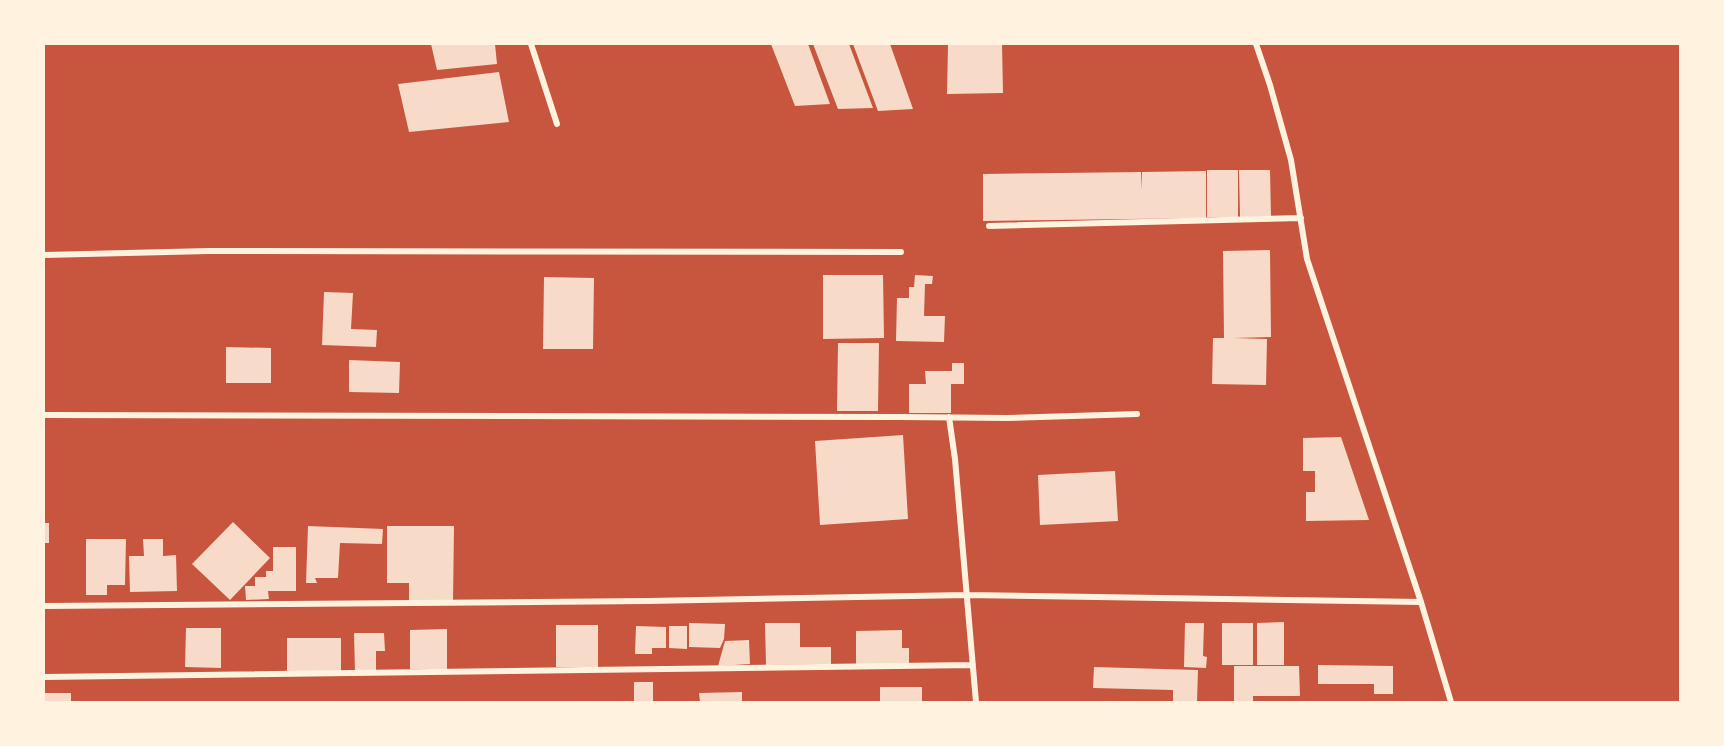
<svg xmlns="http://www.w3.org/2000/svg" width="1724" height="746" viewBox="0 0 1724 746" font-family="Figtree,sans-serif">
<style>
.building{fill:#f7dbc8}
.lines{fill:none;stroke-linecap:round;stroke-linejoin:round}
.minor{stroke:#fff3e0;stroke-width:6}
</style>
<rect width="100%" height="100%" fill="#c8553d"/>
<path class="building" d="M 431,44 L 495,44 L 497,64 L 437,70 Z
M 771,44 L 808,44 L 830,104 L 795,106 Z
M 813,44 L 849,44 L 873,108 L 838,109 Z
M 853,44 L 890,44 L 913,109 L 878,111 Z
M 948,44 L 1002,44 L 1003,93 L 947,94 Z
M 499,72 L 509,122 L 409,132 L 398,84 Z
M 1207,170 L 1238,170 L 1238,217 L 1207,217 Z
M 1239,170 L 1270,170 L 1271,217 L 1240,217 Z
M 1206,171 L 1206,218 L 983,221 L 983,174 L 1141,172 L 1142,190 L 1142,172 Z
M 1270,250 L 1271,337 L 1234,338 L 1267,339 L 1266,385 L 1212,384 L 1213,338 L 1224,338 L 1223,251 Z
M 823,275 L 883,275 L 884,338 L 823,339 Z
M 915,275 L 933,276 L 932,284 L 925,284 L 924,316 L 945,316 L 944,342 L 896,341 L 897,298 L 909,298 L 909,287 L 914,287 Z
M 544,277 L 594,278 L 593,349 L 543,349 Z
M 324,292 L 353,293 L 351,329 L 377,330 L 376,347 L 322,345 Z
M 838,343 L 879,343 L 878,411 L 837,411 Z
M 226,347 L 271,348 L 271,383 L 226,383 Z
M 349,360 L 400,362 L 399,393 L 349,392 Z
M 952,363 L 964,363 L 964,384 L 951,384 L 951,413 L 909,413 L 909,384 L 926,384 L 925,371 L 952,371 Z
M 903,435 L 908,519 L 820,525 L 815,441 Z
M 1341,437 L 1369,520 L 1306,521 L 1306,492 L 1315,492 L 1315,471 L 1303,471 L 1303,438 Z
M 1115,471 L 1118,521 L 1040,525 L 1038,475 Z
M 233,522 L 270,558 L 230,600 L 192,564 Z
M 44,523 L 49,523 L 49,543 L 44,543 Z
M 308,526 L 383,529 L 382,544 L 340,543 L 338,578 L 315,578 L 317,583 L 306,583 Z
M 387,526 L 454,526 L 453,602 L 409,602 L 409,583 L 387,583 Z
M 86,539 L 126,539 L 125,585 L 107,585 L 107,595 L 86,595 Z
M 143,539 L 163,539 L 163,556 L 176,555 L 177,591 L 130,592 L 129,556 L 144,556 Z
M 273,547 L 296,547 L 296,591 L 268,591 L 269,599 L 246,600 L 245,586 L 255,586 L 255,577 L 266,577 L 266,571 L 273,571 Z
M 1284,622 L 1284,665 L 1257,665 L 1257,623 Z
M 689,623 L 725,624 L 724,639 L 720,648 L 689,647 Z
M 765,623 L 800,623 L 800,647 L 831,647 L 831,664 L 766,665 Z
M 1185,623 L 1204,623 L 1203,656 L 1207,657 L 1206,668 L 1184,667 Z
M 1222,623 L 1253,623 L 1253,665 L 1222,665 Z
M 556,625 L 598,625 L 598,667 L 556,667 Z
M 636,626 L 666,627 L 666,648 L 652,648 L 652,654 L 635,654 Z
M 669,626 L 687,626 L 687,649 L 669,648 Z
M 186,628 L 221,628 L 221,668 L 185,667 Z
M 447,629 L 447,669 L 410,669 L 410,630 Z
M 902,630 L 902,648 L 909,648 L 909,664 L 856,665 L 856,631 Z
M 354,633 L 384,633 L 385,651 L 376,651 L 376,671 L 355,671 Z
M 287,638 L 341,638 L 341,671 L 287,671 Z
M 749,640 L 750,664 L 718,666 L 725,641 Z
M 1318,665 L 1393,666 L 1393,694 L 1374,694 L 1374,684 L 1318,684 Z
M 1234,666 L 1299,666 L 1300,696 L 1253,696 L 1253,702 L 1234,702 Z
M 1094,667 L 1198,670 L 1197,702 L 1173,702 L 1173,690 L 1093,688 Z
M 634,682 L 653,682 L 653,702 L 634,702 Z
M 880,687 L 922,687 L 922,702 L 880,702 Z
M 742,692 L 742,702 L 700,702 L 699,693 Z
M 44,693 L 71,693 L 71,702 L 44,702 Z"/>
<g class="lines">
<path class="minor" d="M 531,44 L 557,124
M 1256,44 L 1270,85 L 1291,160 L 1307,259 L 1421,602 L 1451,702
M 989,226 L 1301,218
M 44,255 L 209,251 L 901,252
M 44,415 L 901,417 L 1007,418 L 1137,414
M 949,417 L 955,459 L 976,702
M 44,606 L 648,601 L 966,595 L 1421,602
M 44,677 L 973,665"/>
</g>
<rect width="1724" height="746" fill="none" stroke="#fff3e0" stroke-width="90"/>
</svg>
